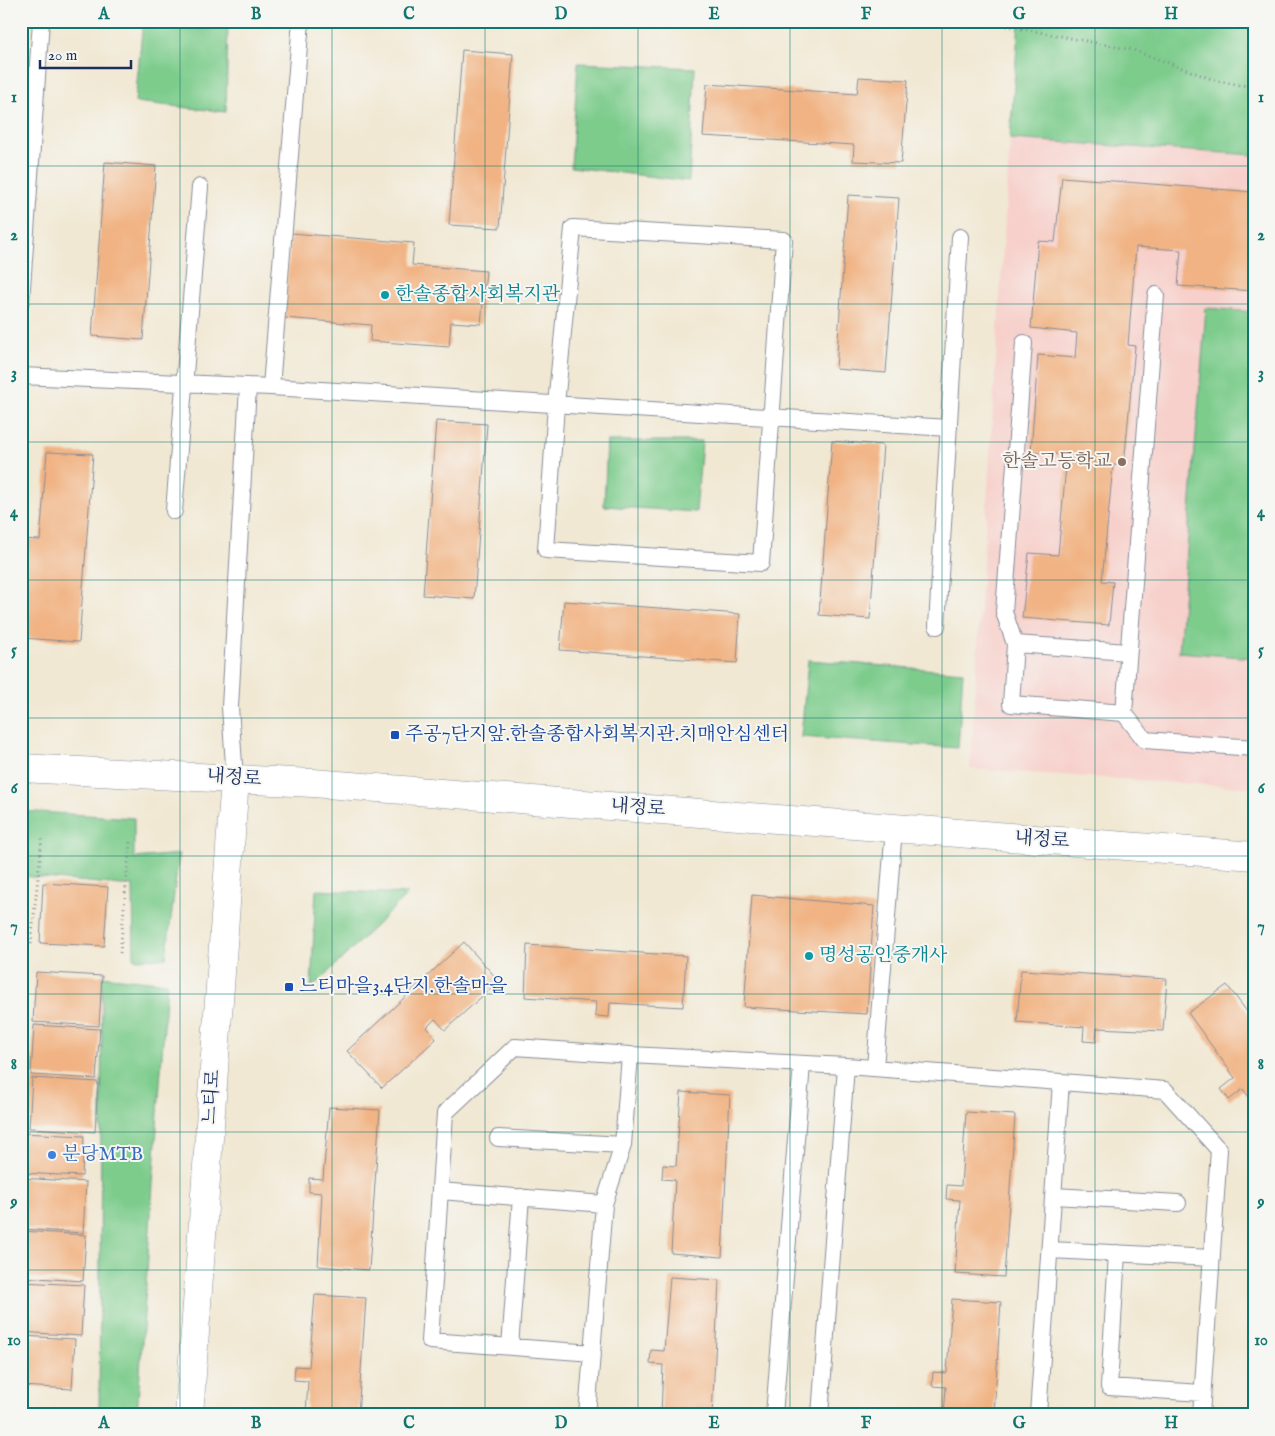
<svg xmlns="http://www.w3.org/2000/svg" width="1275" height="1436" viewBox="0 0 1275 1436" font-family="'IM FELL English','Noto Serif KR',serif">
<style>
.built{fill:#f7d0cb}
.green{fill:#7dcc8c;stroke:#4c7e75}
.building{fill:#f1b383}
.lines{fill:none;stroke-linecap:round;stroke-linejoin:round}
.lane-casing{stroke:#868c98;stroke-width:18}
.secondary-casing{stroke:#868c98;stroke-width:29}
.path{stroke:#868c98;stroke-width:3;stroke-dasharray:1 4;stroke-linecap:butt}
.lane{stroke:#fff;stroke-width:16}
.secondary{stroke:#fff;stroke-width:28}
.grid{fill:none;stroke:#0f766e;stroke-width:1;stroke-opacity:0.55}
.culture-dot{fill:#0f9aa8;stroke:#f6f6f2;stroke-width:2}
.education-dot{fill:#8d6e63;stroke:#f6f6f2;stroke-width:2}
.transit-dot{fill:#1a4fb4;stroke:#f6f6f2;stroke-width:2}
.shop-dot{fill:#3f7fe0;stroke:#f6f6f2;stroke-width:2}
.labels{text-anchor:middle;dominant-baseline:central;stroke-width:4;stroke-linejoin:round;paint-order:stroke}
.culture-label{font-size:19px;fill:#0d838f;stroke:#f6f6f2;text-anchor:start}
.education-label{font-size:19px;fill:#785e54;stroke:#f6f6f2;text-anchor:end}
.transit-label{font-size:19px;fill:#164399;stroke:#f6f6f2;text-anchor:start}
.street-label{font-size:19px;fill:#1b2f5e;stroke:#f6f6f2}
.shop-label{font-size:19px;fill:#366cbe;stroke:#f6f6f2;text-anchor:start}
.neatline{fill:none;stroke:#0f766e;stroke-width:2}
.grid-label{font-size:16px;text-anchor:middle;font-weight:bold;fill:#0f766e}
</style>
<rect width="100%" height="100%" fill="#f6f6f2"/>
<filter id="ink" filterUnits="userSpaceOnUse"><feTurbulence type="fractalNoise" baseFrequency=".02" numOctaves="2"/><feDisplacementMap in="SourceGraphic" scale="10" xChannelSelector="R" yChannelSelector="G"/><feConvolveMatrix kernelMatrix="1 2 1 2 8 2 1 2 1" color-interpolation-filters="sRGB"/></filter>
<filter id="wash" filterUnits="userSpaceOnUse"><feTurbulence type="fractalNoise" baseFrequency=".0096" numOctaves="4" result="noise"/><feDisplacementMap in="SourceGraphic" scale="20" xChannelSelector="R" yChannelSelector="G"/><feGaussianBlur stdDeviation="1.12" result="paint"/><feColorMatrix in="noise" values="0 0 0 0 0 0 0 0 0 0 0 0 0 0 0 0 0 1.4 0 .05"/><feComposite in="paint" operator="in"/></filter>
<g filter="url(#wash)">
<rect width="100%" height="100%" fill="#f1e8d3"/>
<path class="built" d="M 1010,139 L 1254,155 L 1254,788 L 970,769 Z"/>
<path class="green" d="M 143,21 L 228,21 L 226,112 L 135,102 Z
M 1019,21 L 1254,21 L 1254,155 L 1010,139 Z
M 578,63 L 695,68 L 689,181 L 571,167 Z
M 1206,308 L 1254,312 L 1254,658 L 1179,652 Z
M 607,441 L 702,441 L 696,512 L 604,506 Z
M 808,660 L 963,672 L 958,748 L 801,737 Z
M 21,811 L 134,818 L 134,858 L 179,854 L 166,958 L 134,959 L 133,886 L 21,876 Z
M 316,890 L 408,894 L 311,989 Z
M 102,976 L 167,983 L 137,1415 L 99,1415 Z"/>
<g id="blocks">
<path class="building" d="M 462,50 L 513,54 L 500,228 L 449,225 Z
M 859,77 L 908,80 L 901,163 L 853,161 L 854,145 L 703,136 L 707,84 L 857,94 Z
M 105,162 L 156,166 L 143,340 L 92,336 Z
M 1062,177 L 1254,192 L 1254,291 L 1178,286 L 1181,250 L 1136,247 L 1128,345 L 1135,346 L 1124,465 L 1113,465 L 1102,581 L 1113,582 L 1109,625 L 1022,618 L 1029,553 L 1058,555 L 1067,455 L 1031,452 L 1038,355 L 1075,358 L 1077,333 L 1031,328 L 1038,241 L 1055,242 Z
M 848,195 L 899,198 L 886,373 L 836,369 Z
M 291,233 L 414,243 L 412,265 L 486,271 L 481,324 L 451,322 L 449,347 L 370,341 L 371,325 L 284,318 Z
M 436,421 L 487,424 L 474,599 L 423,595 Z
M 832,441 L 883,445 L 870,619 L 819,615 Z
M 47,452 L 93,454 L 79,642 L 21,638 L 21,539 L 40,540 Z
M 564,601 L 740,614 L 737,663 L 560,650 Z
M 43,883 L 108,887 L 104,946 L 40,943 Z
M 752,895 L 874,906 L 867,1014 L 744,1007 Z
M 464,942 L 499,981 L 445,1030 L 435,1019 L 427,1027 L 436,1039 L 382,1088 L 347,1051 Z
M 527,945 L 686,956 L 683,1007 L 610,1003 L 609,1017 L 595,1016 L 596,1002 L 525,997 Z
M 1021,970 L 1167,979 L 1163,1031 L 1097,1028 L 1096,1042 L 1083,1041 L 1084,1027 L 1017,1022 Z
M 36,972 L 102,976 L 99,1026 L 33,1022 Z
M 1227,985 L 1254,1021 L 1254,1104 L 1243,1089 L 1229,1100 L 1221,1089 L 1235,1078 L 1188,1013 Z
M 34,1025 L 100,1029 L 96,1079 L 31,1075 Z
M 32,1078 L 98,1082 L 95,1132 L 29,1128 Z
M 681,1092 L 730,1095 L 722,1257 L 671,1253 L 675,1180 L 662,1179 L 663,1165 L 676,1166 Z
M 329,1107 L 380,1110 L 369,1270 L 318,1266 L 322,1193 L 309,1192 L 309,1178 L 323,1179 Z
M 966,1112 L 1015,1115 L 1004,1277 L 955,1274 L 960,1200 L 946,1199 L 947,1185 L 961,1186 Z
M 21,1133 L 84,1136 L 82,1176 L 21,1173 Z
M 21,1178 L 86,1182 L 83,1233 L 21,1229 Z
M 21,1231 L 86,1235 L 83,1281 L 21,1277 Z
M 670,1277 L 719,1280 L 712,1415 L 661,1415 L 663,1365 L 650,1364 L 651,1350 L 664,1351 Z
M 21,1282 L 84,1285 L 81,1336 L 21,1332 Z
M 315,1295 L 366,1298 L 358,1415 L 306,1415 L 308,1381 L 294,1380 L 295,1366 L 309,1367 Z
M 952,1299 L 1001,1302 L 994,1415 L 944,1415 L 946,1387 L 932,1386 L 933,1372 L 947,1373 Z
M 21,1336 L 75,1339 L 72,1389 L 21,1386 Z"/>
</g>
</g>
<g filter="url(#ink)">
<use href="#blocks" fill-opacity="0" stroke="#868c98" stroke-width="1"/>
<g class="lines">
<defs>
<path id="lane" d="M 573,228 L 784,240 L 761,563 L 546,550 L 556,405 Z
M 1156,295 L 1124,713 L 1145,740 L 1254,748
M 21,301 L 41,21
M 1024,343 L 1004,612 L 1015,644 L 1011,704 L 1124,713
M 21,376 L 248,386
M 271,387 L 949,428
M 174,511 L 200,187
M 937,626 L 960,237
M 1015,644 L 1128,652
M 235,779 L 230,707 L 248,386 L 271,387 L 301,21
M 875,1068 L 894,828
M 1061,1082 L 1165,1090 L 1219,1150 L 1201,1415
M 498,1138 L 623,1145
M 440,1191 L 604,1204
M 1054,1196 L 1178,1203
M 1050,1250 L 1212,1258
M 1117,1253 L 1109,1387 L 1202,1393
M 510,1347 L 521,1197
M 593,1353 L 430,1341 L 445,1113 L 515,1047 L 630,1055
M 587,1415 L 604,1204 L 623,1145 L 630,1055 L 846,1066 L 1061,1082 L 1038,1415
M 774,1415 L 802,1064
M 820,1415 L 846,1066"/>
<path id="secondary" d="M 21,768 L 313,783 L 1254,856
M 189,1415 L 235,779"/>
</defs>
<use href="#lane" class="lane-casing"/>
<use href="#secondary" class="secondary-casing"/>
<path class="path" d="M 982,21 L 1133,50 L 1217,81 L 1254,87
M 31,944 L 42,839
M 120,953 L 130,842"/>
<use href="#lane" class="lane"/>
<use href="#secondary" class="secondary"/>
</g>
</g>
<path class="grid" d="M 180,21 L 180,1415M 332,21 L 332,1415M 485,21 L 485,1415M 638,21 L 638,1415M 790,21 L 790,1415M 942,21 L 942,1415M 1095,21 L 1095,1415M 21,166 L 1254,166M 21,304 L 1254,304M 21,442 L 1254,442M 21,580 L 1254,580M 21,718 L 1254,718M 21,856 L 1254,856M 21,994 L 1254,994M 21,1132 L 1254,1132M 21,1270 L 1254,1270"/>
<g class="culture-dot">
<circle cx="385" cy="295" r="5"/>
<circle cx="809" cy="956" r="5"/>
</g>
<circle class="education-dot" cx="1122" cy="462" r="5"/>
<g class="transit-dot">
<rect x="390" y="730" width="10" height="10" rx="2.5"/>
<rect x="284" y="982" width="10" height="10" rx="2.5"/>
</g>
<circle class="shop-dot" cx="52" cy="1155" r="5"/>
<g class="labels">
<g class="culture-label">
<text x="395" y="295">한솔종합사회복지관</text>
<text x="819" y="956">명성공인중개사</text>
</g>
<g class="education-label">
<text x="1112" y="462">한솔고등학교</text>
</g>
<g class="transit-label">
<text x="405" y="735">주공7단지앞.한솔종합사회복지관.치매안심센터</text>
<text x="299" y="987">느티마을3.4단지.한솔마을</text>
</g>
<g class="street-label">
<text transform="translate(234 778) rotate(4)">내정로</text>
<text transform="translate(638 808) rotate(4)">내정로</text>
<text transform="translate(1042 840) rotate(4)">내정로</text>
<text transform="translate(212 1097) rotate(-86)">느티로</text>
</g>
<g class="shop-label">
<text x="62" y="1155">분당MTB</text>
</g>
</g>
<rect width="1275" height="1436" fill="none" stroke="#f6f6f2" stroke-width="55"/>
<path d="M40 60v8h91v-8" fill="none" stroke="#1b2f5e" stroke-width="2.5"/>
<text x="48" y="60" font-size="15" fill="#1b2f5e" stroke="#f6f6f2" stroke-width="4" paint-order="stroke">20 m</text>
<rect x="28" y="28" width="1220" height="1380" class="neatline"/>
<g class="grid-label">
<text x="104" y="19">A</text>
<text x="256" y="19">B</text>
<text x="409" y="19">C</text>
<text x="561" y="19">D</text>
<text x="714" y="19">E</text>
<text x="866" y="19">F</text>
<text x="1019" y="19">G</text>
<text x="1171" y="19">H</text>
<text x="14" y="102">1</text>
<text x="1261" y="102">1</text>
<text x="14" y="240">2</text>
<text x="1261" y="240">2</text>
<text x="14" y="378">3</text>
<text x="1261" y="378">3</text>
<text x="14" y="517">4</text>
<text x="1261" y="517">4</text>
<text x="14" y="655">5</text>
<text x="1261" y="655">5</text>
<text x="14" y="793">6</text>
<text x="1261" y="793">6</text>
<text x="14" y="931">7</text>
<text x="1261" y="931">7</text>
<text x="14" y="1069">8</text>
<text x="1261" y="1069">8</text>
<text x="14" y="1207">9</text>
<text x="1261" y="1207">9</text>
<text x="14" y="1345">10</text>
<text x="1261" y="1345">10</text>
<text x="104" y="1428">A</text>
<text x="256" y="1428">B</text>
<text x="409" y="1428">C</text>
<text x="561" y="1428">D</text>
<text x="714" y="1428">E</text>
<text x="866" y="1428">F</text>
<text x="1019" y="1428">G</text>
<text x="1171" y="1428">H</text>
</g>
</svg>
